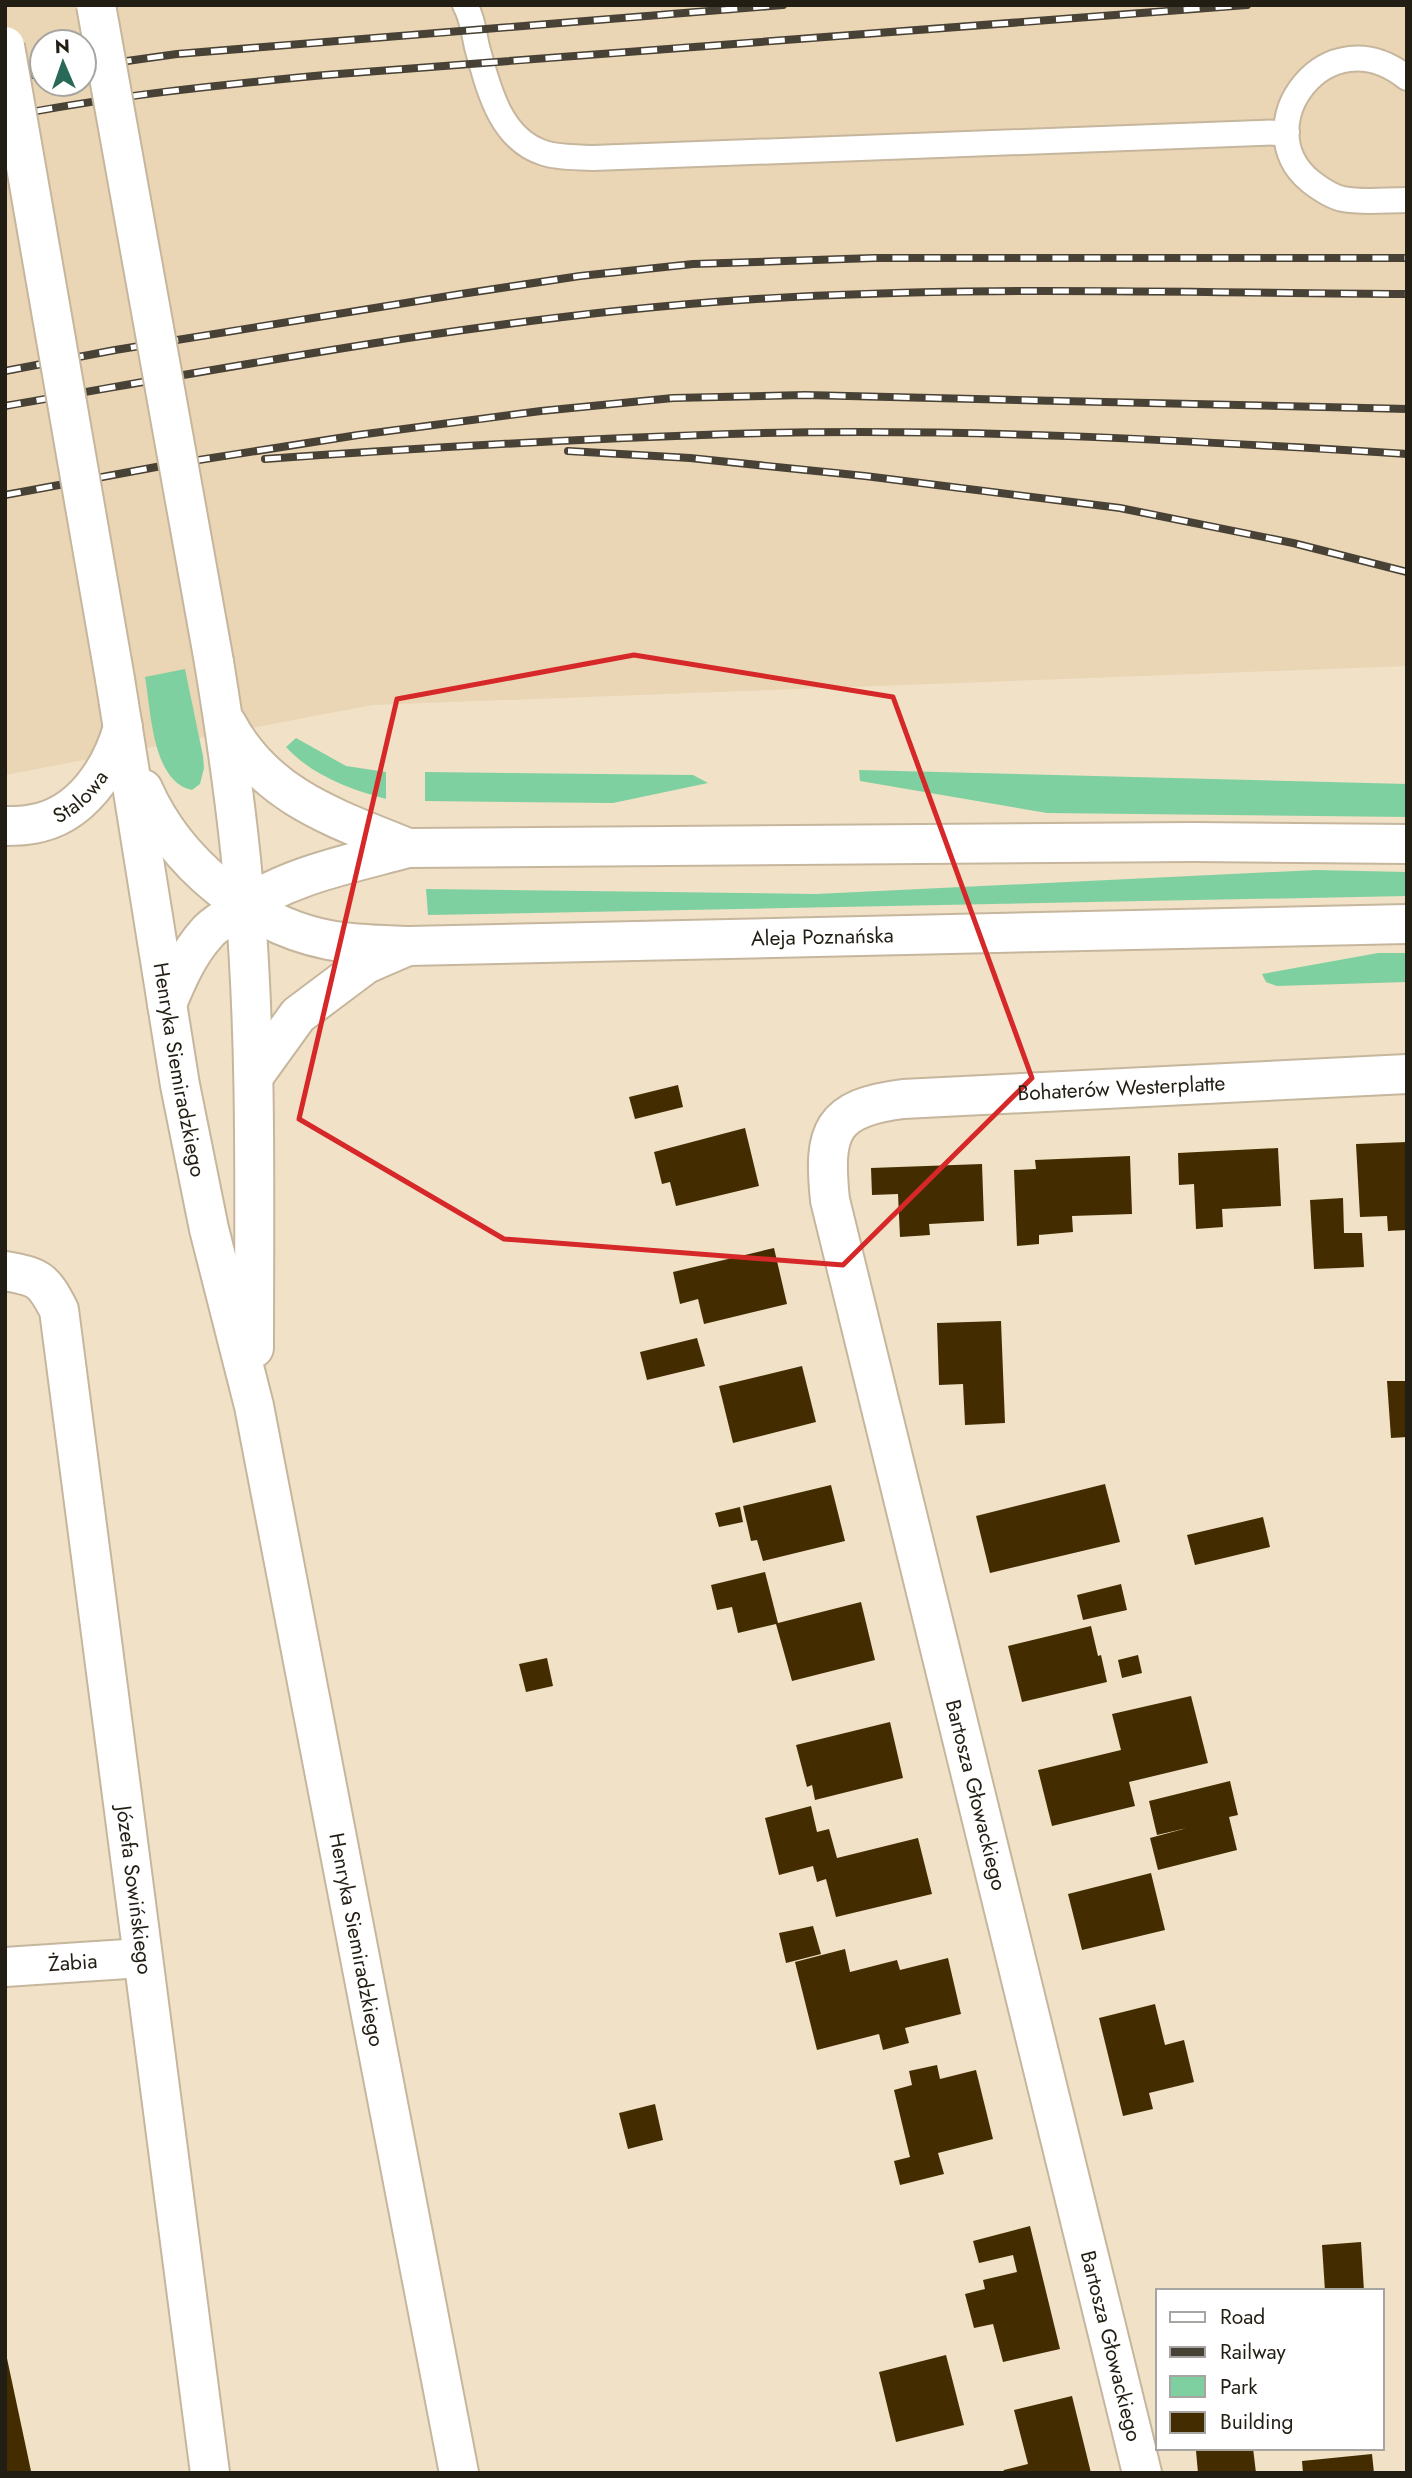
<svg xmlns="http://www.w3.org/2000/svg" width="1412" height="2478" viewBox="0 0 1412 2478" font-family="Jost,sans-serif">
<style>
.built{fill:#ead5b5;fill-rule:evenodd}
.green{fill:#7fd0a0}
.building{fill:#432d00}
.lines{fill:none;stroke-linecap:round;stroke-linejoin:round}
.lane-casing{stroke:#c6b69d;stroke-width:28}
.street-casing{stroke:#c6b69d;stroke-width:42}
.secondary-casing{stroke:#c6b69d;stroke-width:42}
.lane{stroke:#fff;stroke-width:24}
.street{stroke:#fff;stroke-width:38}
.secondary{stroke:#fff;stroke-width:38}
.rail-casing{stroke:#484135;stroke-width:8}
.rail{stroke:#fff;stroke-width:5;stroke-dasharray:16;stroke-linecap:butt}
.secondary-bridge-casing{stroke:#c6b69d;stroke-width:42;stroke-linecap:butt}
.secondary-bridge{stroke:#fff;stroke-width:38}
.marked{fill:none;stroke:#d62828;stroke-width:5;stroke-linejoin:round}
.labels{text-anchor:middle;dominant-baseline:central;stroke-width:7;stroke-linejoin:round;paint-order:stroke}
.street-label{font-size:21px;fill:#231e14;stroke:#fff}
</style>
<rect width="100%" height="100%" fill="#f1e1c7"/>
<path class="built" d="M 5,5 L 1407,5 L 1407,666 L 372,705 L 5,775 ZM 42,42 L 84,42 L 84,84 L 42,84 Z"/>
<path class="green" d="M 185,669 L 203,756 L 204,768 L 200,784 L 192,790 C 152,782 151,710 145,677 Z
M 296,738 L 346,766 L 386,772 L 386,799 C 349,789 313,776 286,747 Z
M 859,770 L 1407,784 L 1407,817 L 1047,813 L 860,781 Z
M 425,772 L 693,775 L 708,783 L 613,803 L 425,801 Z
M 1316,870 L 1407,872 L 1407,896 L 428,915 L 426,889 L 816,894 Z
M 1378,953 L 1407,953 L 1407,982 L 1277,986 L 1266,982 L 1262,974 Z"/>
<path class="building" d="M 678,1085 L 683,1107 L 635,1119 L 629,1097 Z
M 745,1128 L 759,1186 L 676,1206 L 670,1182 L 662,1184 L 654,1152 Z
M 1407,1142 L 1407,1230 L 1388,1231 L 1387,1216 L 1360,1217 L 1356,1144 Z
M 1278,1148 L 1281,1206 L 1222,1209 L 1223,1227 L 1196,1229 L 1194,1184 L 1179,1185 L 1178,1153 Z
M 1130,1156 L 1132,1214 L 1072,1216 L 1073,1232 L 1039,1235 L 1039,1244 L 1017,1246 L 1014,1170 L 1036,1169 L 1035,1160 Z
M 982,1164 L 984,1221 L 929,1224 L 930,1235 L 900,1237 L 898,1194 L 872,1195 L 871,1168 Z
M 1343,1198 L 1344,1233 L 1362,1233 L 1364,1267 L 1314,1269 L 1310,1200 Z
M 774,1248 L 787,1304 L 704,1324 L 698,1299 L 680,1304 L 673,1272 Z
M 1001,1321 L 1005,1423 L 965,1425 L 963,1384 L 939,1385 L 937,1323 Z
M 697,1338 L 705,1366 L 647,1380 L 640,1352 Z
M 802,1366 L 816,1422 L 733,1443 L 719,1386 Z
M 1387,1381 L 1407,1381 L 1407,1437 L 1391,1438 Z
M 1105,1484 L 1120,1542 L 990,1573 L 976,1516 Z
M 831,1485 L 845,1541 L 763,1561 L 757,1540 L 751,1541 L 743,1506 Z
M 740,1507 L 743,1522 L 719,1527 L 715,1513 Z
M 1263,1517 L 1270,1547 L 1195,1565 L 1187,1535 Z
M 765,1572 L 778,1623 L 861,1602 L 875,1660 L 792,1681 L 776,1624 L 738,1633 L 732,1607 L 717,1610 L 711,1585 Z
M 1121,1584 L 1127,1610 L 1083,1620 L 1077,1595 Z
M 1091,1626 L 1098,1656 L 1101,1655 L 1107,1682 L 1022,1702 L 1008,1646 Z
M 1138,1655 L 1142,1673 L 1122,1678 L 1118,1660 Z
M 547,1658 L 553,1686 L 526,1692 L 519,1664 Z
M 1191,1696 L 1208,1763 L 1129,1782 L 1135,1806 L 1052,1826 L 1038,1770 L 1121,1750 L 1112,1714 Z
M 890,1722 L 903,1778 L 815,1800 L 812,1785 L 807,1787 L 796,1745 Z
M 1230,1781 L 1238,1815 L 1229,1817 L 1237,1850 L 1158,1870 L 1150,1838 L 1187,1828 L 1157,1835 L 1149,1801 Z
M 811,1806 L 817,1832 L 829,1829 L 837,1858 L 918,1838 L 932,1894 L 836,1917 L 826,1879 L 817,1882 L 813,1866 L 779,1875 L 765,1818 Z
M 1151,1873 L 1165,1930 L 1082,1950 L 1068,1894 Z
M 813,1926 L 821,1954 L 786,1963 L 779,1933 Z
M 845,1949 L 850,1972 L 897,1960 L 900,1970 L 948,1958 L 961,2014 L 905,2028 L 909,2043 L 883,2050 L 879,2034 L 817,2050 L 795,1962 Z
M 1155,2004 L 1165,2045 L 1184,2040 L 1194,2082 L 1149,2093 L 1153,2109 L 1123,2116 L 1099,2018 Z
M 937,2065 L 940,2079 L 976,2070 L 993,2139 L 938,2153 L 944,2174 L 900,2185 L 894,2161 L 910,2157 L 894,2090 L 912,2085 L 909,2071 Z
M 655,2104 L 663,2140 L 628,2149 L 619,2113 Z
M 1030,2226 L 1060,2349 L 1003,2362 L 993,2324 L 974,2328 L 965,2294 L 985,2289 L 983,2280 L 1017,2272 L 1013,2255 L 979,2263 L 973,2241 Z
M 1361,2242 L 1364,2291 L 1325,2291 L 1322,2245 Z
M 5,2349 L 31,2471 L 22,2473 L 5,2473 Z
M 946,2355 L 964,2425 L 896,2442 L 879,2372 Z
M 1072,2396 L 1091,2473 L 1002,2473 L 1004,2470 L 1028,2464 L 1014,2410 Z
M 1226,2448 L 1253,2448 L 1256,2473 L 1198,2473 L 1196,2451 Z
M 1372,2454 L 1374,2473 L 1303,2473 L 1302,2461 Z"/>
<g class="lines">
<defs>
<path id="lane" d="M 465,5 C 472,17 474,33 477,47 C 488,86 499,139 544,153 C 559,158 577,157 593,158 L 1287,132
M 1407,78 C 1326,13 1245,127 1310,181 C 1319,188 1332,197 1343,199 C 1363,203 1386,200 1407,200"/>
<g id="street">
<path id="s1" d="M 5,826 C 14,826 24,826 33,824 C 81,816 111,770 123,727"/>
<path id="s2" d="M 5,1271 C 39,1277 43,1279 59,1310 L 210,2473"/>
<path id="s3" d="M 5,1967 L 142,1958"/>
<path id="s4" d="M 1142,2473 L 830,1200 C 823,1132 830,1108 903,1099 L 1407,1074"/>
</g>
<g id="secondary">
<path d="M 214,662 C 227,742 239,823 245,904 C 257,1051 254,1200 254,1348"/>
<path id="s5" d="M 115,679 L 180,1085 L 209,1229 L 254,1406 L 459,2473"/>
<path d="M 227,724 C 266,797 335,818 408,848"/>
<path id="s6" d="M 143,789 C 175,862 250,925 329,940 C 355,945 383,945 409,946 L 1407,924"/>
<path d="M 167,1004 C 177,980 188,954 206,934 C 212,926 223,920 232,914 C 285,876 345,865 408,848 L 1194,842 L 1407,844"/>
<path d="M 254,1076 L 298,1015 L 366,964 L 403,948"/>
</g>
</defs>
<use href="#lane" class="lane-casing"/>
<use href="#street" class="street-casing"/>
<use href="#secondary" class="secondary-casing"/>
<use href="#lane" class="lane"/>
<use href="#street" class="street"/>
<use href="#secondary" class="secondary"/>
<defs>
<path id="rail" d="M 84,67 L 177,54 L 783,5
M 5,80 L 42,73
M 5,117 C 111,96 218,85 325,75 L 1247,5
M 5,371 L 115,350 L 461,294 L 580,276 L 693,264 L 874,258 L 1407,258
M 5,406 C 249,364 493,317 741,300 C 962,285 1185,293 1407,294
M 568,451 L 690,458 L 865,476 L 1120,508 L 1293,543 L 1407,572
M 265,459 C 419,448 575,439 729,434 C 955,427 1182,440 1407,454
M 5,495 L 167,465 L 358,435 L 541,411 L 673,398 L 805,395 L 1407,409"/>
</defs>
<use href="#rail" class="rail-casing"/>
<use href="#rail" class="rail"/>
<defs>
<path id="secondary-bridge" d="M 96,5 L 214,662
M 5,46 L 115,679"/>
</defs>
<use href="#secondary-bridge" class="secondary-bridge-casing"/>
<use href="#secondary-bridge" class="secondary-bridge"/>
</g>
<path class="marked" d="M 634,655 L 893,697 L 1032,1078 L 843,1265 L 504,1239 L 299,1119 L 397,699 Z"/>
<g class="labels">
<g class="street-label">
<text stroke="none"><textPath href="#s1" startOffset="84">Stalowa</textPath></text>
<text stroke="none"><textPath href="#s6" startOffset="742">Aleja Poznańska</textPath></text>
<text stroke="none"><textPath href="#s5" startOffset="396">Henryka Siemiradzkiego</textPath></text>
<text stroke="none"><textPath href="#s4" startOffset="1678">Bohaterów Westerplatte</textPath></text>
<text transform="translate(976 1795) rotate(76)">Bartosza Głowackiego</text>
<text stroke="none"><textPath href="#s2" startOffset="656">Józefa Sowińskiego</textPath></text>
<text stroke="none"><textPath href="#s5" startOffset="1284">Henryka Siemiradzkiego</textPath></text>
<text stroke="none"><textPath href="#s3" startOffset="68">Żabia</textPath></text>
<text transform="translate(1111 2346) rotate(76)">Bartosza Głowackiego</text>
</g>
</g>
<rect width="1412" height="2478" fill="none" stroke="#231e14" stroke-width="14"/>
<rect x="1156" y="2289" width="228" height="161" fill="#ffffff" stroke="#a7a5a1" stroke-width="2"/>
<rect x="1170" y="2312" width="35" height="10" fill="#ffffff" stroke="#a7a5a1" stroke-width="2"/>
<text x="1220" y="2324" font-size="21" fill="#231e14">Road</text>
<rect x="1170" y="2347" width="35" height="10" fill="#484135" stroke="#a7a5a1" stroke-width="2"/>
<text x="1220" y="2359" font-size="21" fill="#231e14">Railway</text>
<rect x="1170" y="2376" width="35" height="21" fill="#7fd0a0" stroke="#a7a5a1" stroke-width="2"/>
<text x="1220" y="2394" font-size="21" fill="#231e14">Park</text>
<rect x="1170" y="2412" width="35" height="21" fill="#432d00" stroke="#a7a5a1" stroke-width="2"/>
<text x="1220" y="2429" font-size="21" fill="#231e14">Building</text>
<g transform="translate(63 63) rotate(358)"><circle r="33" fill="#ffffff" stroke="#a7a5a1" stroke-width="2"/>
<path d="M0-5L12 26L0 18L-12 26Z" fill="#286958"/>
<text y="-10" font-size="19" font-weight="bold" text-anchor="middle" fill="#231e14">N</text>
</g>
</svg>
